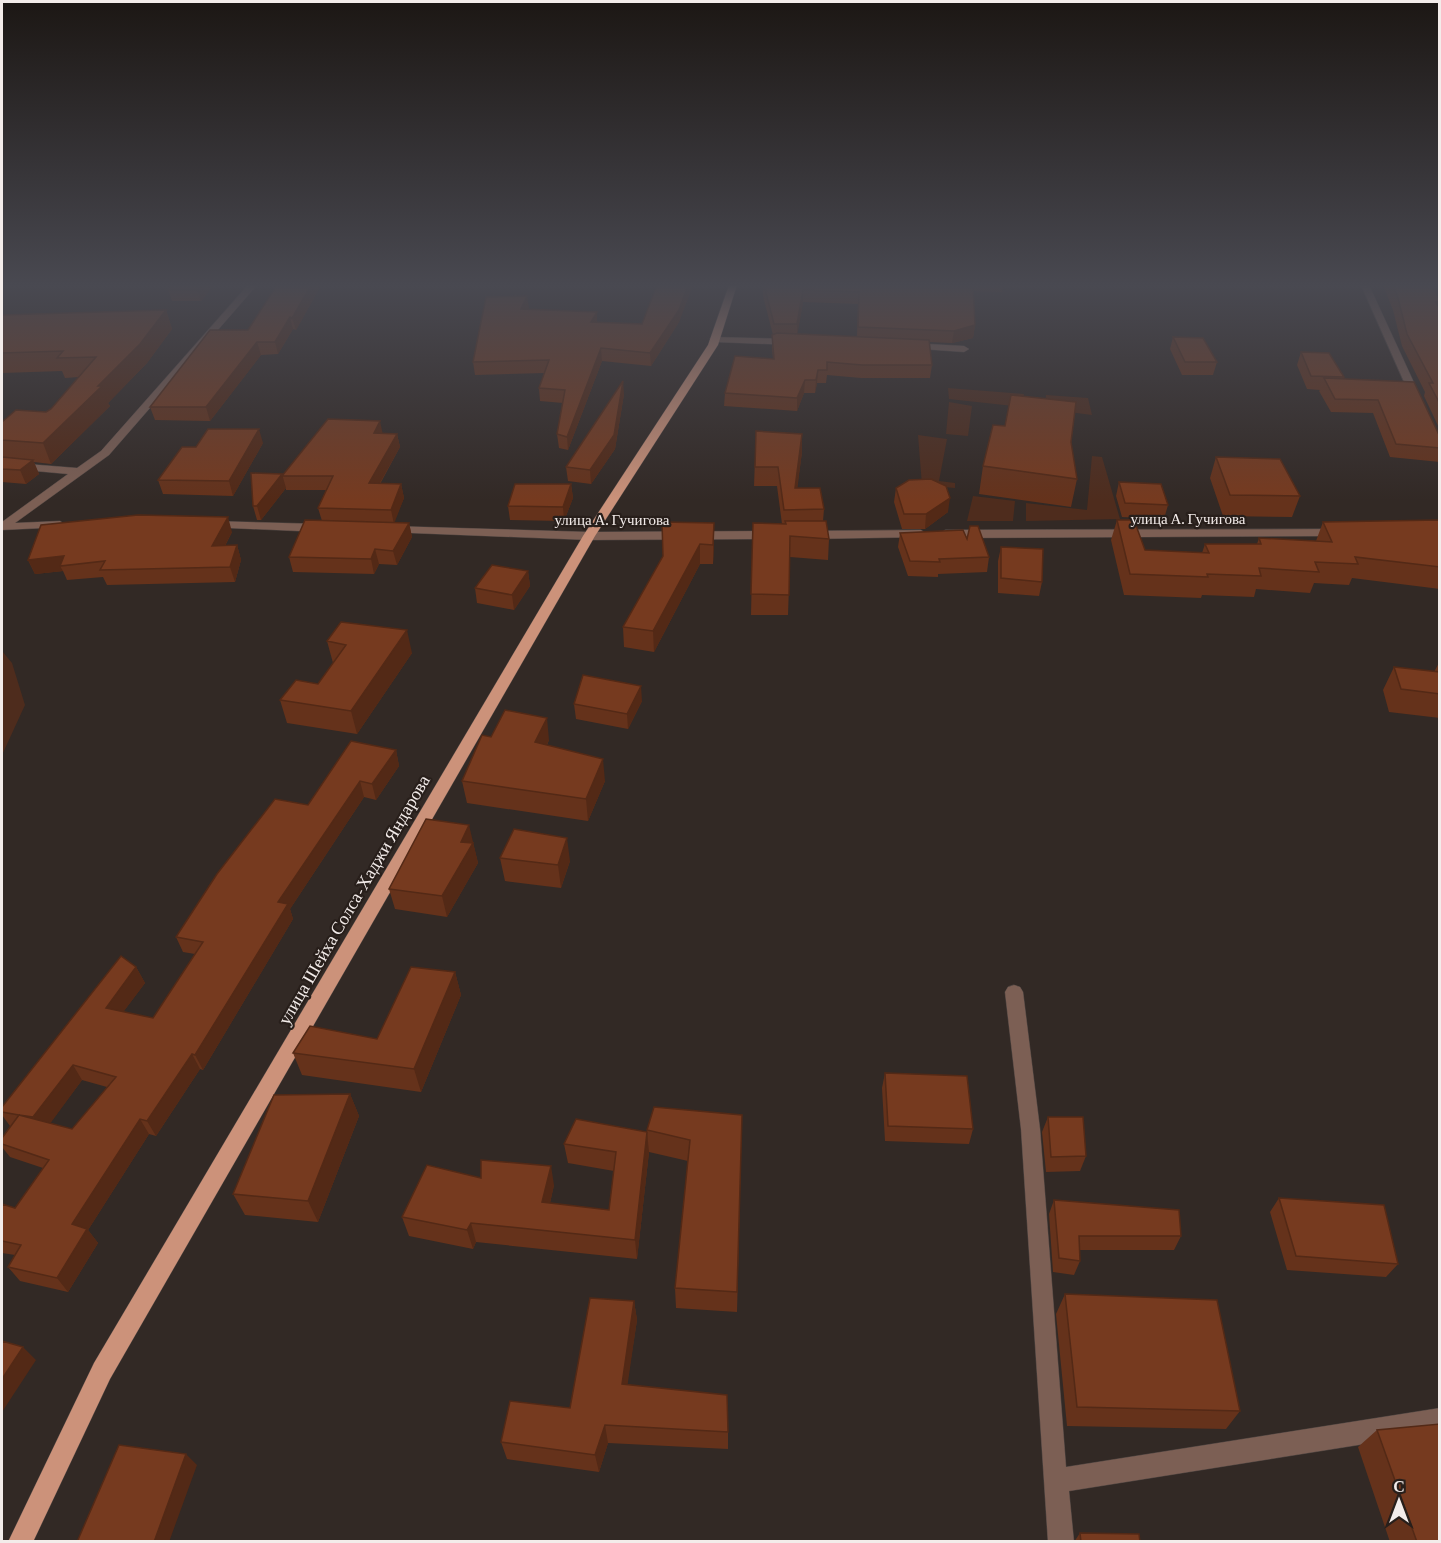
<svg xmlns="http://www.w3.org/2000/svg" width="1441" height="1543" viewBox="0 0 1441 1543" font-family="'Crimson Pro',serif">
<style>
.green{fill:#4e2c1d}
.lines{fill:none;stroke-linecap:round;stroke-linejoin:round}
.minor-casing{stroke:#4d4441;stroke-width:1}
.major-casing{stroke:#4d4441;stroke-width:1}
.minor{fill:#7c5f54;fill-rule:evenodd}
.major{fill:#cc927a;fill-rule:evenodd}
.wall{fill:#65321b;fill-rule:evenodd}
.shaded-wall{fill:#532916}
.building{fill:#763a1f;stroke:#532916;stroke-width:1.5;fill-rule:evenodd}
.labels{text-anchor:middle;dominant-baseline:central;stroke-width:4.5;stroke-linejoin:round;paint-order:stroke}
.far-street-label{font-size:15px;fill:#f3ecea;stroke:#281f1b}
.street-label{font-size:18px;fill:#f3ecea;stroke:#281f1b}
</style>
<rect width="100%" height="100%" fill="#322925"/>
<path class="green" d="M 948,388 L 1024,394 L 1022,407 L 949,399 Z
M 1046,395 L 1088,398 L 1092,415 L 1045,409 Z
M 949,402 L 972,406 L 968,436 L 946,434 Z
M 918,435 L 947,439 L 939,481 L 955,483 L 955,488 L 922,485 Z
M 1092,456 L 1102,457 L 1120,519 L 1026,521 L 1026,503 L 1087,510 Z
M 973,496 L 1015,501 L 1013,521 L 967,521 Z
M 2,651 L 12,663 L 25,705 L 2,755 Z"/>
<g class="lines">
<defs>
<path id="minor" d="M 248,285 L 257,285 L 109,455 L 15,523 L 60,521 L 66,525 L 64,527 L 2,530 L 2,522 L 68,474 L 2,468 L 2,462 L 77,468 L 101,451 Z
M 1361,285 L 1369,285 L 1422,400 L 1421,402 L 1412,400 Z
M 712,337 L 793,339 L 798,342 L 793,345 L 715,342 L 710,339 Z
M 910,343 L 964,346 L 969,349 L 964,352 L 907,348 L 905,346 Z
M 210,521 L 321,524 L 327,528 L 321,532 L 206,527 L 204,525 Z
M 390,526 L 589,532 L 774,531 L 780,535 L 774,539 L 589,540 L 386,532 L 384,530 Z
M 1338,529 L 1344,533 L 1342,536 L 945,538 L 939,534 L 945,530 Z
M 921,530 L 927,534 L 925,537 L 810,539 L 804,535 L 810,531 Z
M 1014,985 L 1020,987 L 1023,992 L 1040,1129 L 1066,1467 L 1440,1408 L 1440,1432 L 1069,1491 L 1074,1542 L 1048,1542 L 1021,1129 L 1005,992 L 1008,987 Z"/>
<path id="major" d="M 729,285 L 737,285 L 718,345 L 595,536 L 110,1379 L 33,1542 L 8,1542 L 94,1363 L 583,536 L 708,345 Z"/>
</defs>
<use href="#minor" class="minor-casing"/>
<use href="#major" class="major-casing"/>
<use href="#minor" class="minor"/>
<use href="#major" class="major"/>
</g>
<path class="wall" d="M 172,285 L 210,290 L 201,301 L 172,301 L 168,289 Z
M 277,285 L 321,285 L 296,330 L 293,329 L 278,354 L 261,355 L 210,421 L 155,420 L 150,407 L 248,330 Z
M 657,285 L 692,285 L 679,322 L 651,366 L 602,361 L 568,450 L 559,448 L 557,434 L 563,403 L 540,401 L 539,388 L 545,373 L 475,375 L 473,362 L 529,308 L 528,309 L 597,312 L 597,322 L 642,324 Z
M 763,285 L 1034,285 L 1033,288 L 1003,286 L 1002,292 L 973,291 L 975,325 L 973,338 L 952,343 L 929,342 L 932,365 L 930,378 L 861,378 L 827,375 L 826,383 L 817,383 L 815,393 L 804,393 L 797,411 L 724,406 L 725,393 L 773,359 L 772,348 L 772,335 L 773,335 L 763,296 ZM 803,302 L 858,304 L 857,337 L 797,334 Z
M 1383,285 L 1432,285 L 1440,301 L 1438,307 L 1440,310 L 1440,430 L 1424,396 L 1425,392 L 1402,346 L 1393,310 Z
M 166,310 L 172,329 L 147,363 L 108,403 L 110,406 L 51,464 L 34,462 L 39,474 L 26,484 L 2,482 L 2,422 L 46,412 L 51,409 L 79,377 L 65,378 L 62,371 L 2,373 L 2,315 Z
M 1173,337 L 1217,362 L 1213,375 L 1182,375 L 1170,349 Z
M 1301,352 L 1344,377 L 1343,379 L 1440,437 L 1440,462 L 1390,457 L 1373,413 L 1331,412 L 1319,391 L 1320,390 L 1307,389 L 1297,365 Z
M 624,394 L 615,449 L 591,484 L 568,481 L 566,467 Z
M 756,431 L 802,452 L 797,488 L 824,509 L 823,521 L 829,539 L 828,560 L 790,557 L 788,615 L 751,615 L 753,523 L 782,524 L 777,486 L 754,486 Z
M 382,434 L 397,434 L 400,447 L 380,484 L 401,484 L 404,498 L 394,522 L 409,523 L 412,537 L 397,565 L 379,564 L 374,574 L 293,572 L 289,557 L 322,521 L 318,508 L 326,490 L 286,490 L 286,488 L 261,520 L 257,520 L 253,506 L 282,474 L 283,475 Z
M 1071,442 L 1077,479 L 1071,507 L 979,494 L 983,466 Z
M 263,443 L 233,496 L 163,494 L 158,480 Z
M 1216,457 L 1300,496 L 1292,517 L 1223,516 L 1210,478 Z
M 1119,482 L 1168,505 L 1164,519 L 1122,517 L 1116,496 Z
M 571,484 L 573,498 L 564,521 L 510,520 L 508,506 Z
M 896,488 L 948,512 L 925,529 L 902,529 L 894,502 Z
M 1117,520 L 1145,550 L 1202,553 L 1205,544 L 1257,544 L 1259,538 L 1316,541 L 1323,522 L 1440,520 L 1440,589 L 1352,578 L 1349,585 L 1314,583 L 1310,593 L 1256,589 L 1254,597 L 1202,595 L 1201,598 L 1124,595 L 1111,540 Z
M 662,522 L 714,542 L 713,564 L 700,564 L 654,652 L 624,647 L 623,627 L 663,556 Z
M 232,532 L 225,546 L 237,545 L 241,560 L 235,582 L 107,585 L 103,577 L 67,580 L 63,571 L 35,574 L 28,560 Z
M 900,533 L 967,539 L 989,557 L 987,572 L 938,574 L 938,577 L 908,576 L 898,547 Z
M 1001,547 L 1042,582 L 1039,596 L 998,593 L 998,561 Z
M 528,571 L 530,586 L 514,610 L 477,603 L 475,588 Z
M 327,641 L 412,653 L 357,734 L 287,723 L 280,700 L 318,684 L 333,663 Z
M 1440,661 L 1440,718 L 1389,712 L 1383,690 L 1394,667 L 1434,672 Z
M 642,701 L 628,729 L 576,719 L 574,704 Z
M 491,737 L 549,740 L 547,745 L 605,781 L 588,821 L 467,803 L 462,781 Z
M 396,750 L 399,766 L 376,800 L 364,797 L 290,909 L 293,919 L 203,1070 L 200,1069 L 156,1136 L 149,1134 L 88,1230 L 98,1243 L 68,1292 L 20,1281 L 8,1267 L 15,1255 L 2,1253 L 2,1204 L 15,1208 L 43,1168 L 10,1157 L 2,1147 L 2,1138 L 10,1126 L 2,1115 L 2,1107 L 136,967 L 145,983 L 123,1012 L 153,1018 L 195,954 L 183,952 L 176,937 L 308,805 ZM 82,1080 L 107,1087 L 72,1129 L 50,1123 Z
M 473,843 L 478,863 L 447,917 L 395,909 L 389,889 Z
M 500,858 L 570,861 L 561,888 L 505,881 Z
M 455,972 L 461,995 L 421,1092 L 302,1075 L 293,1053 L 377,1039 Z
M 885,1073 L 973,1129 L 969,1144 L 885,1141 L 882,1088 Z
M 350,1094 L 359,1116 L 318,1222 L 245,1215 L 233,1194 Z
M 742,1115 L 737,1312 L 676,1308 L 675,1288 L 688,1161 L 649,1152 L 637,1259 L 476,1242 L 473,1249 L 409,1236 L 402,1217 L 481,1178 L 554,1185 L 550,1203 L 609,1210 L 614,1171 L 568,1163 L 564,1144 L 647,1132 L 647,1130 Z
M 1048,1117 L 1086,1156 L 1080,1171 L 1046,1172 L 1042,1132 Z
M 1279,1198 L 1398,1264 L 1386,1277 L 1287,1270 L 1270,1212 Z
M 1054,1200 L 1181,1236 L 1174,1250 L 1080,1250 L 1080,1261 L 1074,1275 L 1053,1272 L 1049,1214 Z
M 1065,1294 L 1240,1411 L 1226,1429 L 1067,1426 L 1056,1314 Z
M 634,1301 L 637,1320 L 627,1384 L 728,1432 L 728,1449 L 608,1443 L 599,1472 L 507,1459 L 501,1442 L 570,1408 Z
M 1377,1430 L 1440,1542 L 1390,1542 L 1358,1447 Z
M 1080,1533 L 1140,1542 L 1074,1542 Z"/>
<path class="shaded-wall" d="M 201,285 L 214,285 L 201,301 L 197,289 Z
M 311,285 L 321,285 L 296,330 L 292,318 Z
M 688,285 L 692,285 L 692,288 L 679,322 L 651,366 L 650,353 Z
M 803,290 L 803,302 L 797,337 L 797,324 Z
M 527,296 L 529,308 L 523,321 L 521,309 Z
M 166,310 L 172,329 L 147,363 L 108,403 L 110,406 L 51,464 L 43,443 Z
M 597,312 L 597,324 L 591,322 Z
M 290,317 L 293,329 L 278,354 L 275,342 Z
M 975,325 L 973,338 L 952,343 L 954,331 Z
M 257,342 L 261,355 L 210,421 L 206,407 Z
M 601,348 L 602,361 L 568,450 L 567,437 Z
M 818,370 L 817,383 L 815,393 L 816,380 Z
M 805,380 L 804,393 L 797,411 L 797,398 Z
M 623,381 L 624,394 L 615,449 L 591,484 L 590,470 Z
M 380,421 L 383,435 L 374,433 Z
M 259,429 L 263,443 L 233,496 L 229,481 Z
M 397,434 L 400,447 L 372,497 L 369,483 Z
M 802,434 L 802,452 L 795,507 L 795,488 Z
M 33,460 L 39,474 L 26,484 L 20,470 Z
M 282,474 L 286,488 L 261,520 L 257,506 Z
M 401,484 L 404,498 L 394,524 L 391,510 Z
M 571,484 L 573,498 L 564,521 L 563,507 Z
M 950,498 L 948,512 L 925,529 L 926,514 Z
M 228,517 L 232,532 L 217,561 L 212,546 Z
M 409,523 L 412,537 L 397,565 L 393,551 Z
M 714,523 L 714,542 L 713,564 L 713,545 Z
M 700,544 L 700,564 L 654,652 L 653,631 Z
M 237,545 L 241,560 L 235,582 L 230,567 Z
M 375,549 L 379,564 L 374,574 L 371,559 Z
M 64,556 L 60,566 L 63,571 L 35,574 L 28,560 Z
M 528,571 L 530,586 L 514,610 L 512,595 Z
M 407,630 L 412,653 L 357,734 L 351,711 Z
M 641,686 L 642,701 L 628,729 L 627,714 Z
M 547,718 L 549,740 L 538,763 L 535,742 Z
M 396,750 L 399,766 L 376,800 L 372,784 Z
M 603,759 L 605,781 L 588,821 L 586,799 Z
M 360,781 L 364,797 L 290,909 L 293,919 L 203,1070 L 195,1055 L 278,902 Z
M 469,825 L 478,863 L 447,917 L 442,896 L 461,842 Z
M 567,838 L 570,861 L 561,888 L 558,865 Z
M 136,967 L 145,983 L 115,1023 L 106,1008 Z
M 455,972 L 461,995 L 421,1092 L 414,1069 Z
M 192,1054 L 200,1069 L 156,1136 L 147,1121 Z
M 73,1065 L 82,1080 L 44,1132 L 33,1117 Z
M 350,1094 L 359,1116 L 318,1222 L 308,1201 Z
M 140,1119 L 149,1134 L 88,1230 L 98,1243 L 68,1292 L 57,1278 L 72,1224 Z
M 647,1132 L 649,1152 L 637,1259 L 635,1240 Z
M 551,1166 L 554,1185 L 546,1221 L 542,1202 Z
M 471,1223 L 476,1242 L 473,1249 L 467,1230 Z
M 634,1301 L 637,1320 L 625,1402 L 622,1384 Z
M 23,1347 L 36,1360 L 2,1412 L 2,1379 Z
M 605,1425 L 608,1443 L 599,1472 L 595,1455 Z
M 186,1454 L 197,1465 L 169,1542 L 154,1542 Z"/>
<path class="building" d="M 172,285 L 201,285 L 197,289 L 168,289 Z
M 277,285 L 311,285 L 292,318 L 290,317 L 275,342 L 257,342 L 206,407 L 150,407 L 210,330 L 248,330 Z
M 657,285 L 688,285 L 679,310 L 650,353 L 601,348 L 567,437 L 557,434 L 565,390 L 539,388 L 549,360 L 473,362 L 486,297 L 527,296 L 521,309 L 597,312 L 591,322 L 642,324 Z
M 764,285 L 973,285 L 975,325 L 954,331 L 858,327 L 859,292 L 803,290 L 797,324 L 774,324 Z
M 1393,285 L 1432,285 L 1440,301 L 1440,302 L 1436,302 L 1440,310 L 1440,404 L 1429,383 L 1433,383 L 1407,334 L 1398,298 Z
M 166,310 L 140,344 L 98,386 L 102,386 L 43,443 L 2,440 L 2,422 L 16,410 L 46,412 L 51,409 L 96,357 L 57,358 L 63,351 L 2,353 L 2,315 Z
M 777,333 L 929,340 L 932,365 L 862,365 L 827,362 L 827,370 L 818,370 L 816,380 L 805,380 L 797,398 L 725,393 L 735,356 L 774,359 L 772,335 Z
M 1173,337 L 1203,338 L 1217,362 L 1185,362 Z
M 1301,352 L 1329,353 L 1344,377 L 1311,376 Z
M 1324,378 L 1414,382 L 1440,437 L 1440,448 L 1396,444 L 1378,400 L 1335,399 Z
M 623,381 L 614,435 L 590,470 L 566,467 Z
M 1011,395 L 1076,402 L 1071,442 L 1077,479 L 983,466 L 993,425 L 1005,426 Z
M 328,419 L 380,421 L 374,433 L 397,434 L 369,483 L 401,484 L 391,510 L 318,508 L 333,476 L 282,476 Z
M 208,429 L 259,429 L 229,481 L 158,480 L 182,447 L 196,447 Z
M 756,431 L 802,434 L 795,488 L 820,488 L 824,509 L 784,510 L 778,467 L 755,467 Z
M 2,457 L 33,460 L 20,470 L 2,469 Z
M 1216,457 L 1280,459 L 1300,496 L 1230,495 Z
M 251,473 L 282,474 L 257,506 L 253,506 Z
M 931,479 L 946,486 L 950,498 L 926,514 L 904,514 L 896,488 L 909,480 Z
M 1119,482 L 1161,484 L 1168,505 L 1125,503 Z
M 515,484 L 571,484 L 563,507 L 508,506 Z
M 138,515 L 228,517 L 212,546 L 237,545 L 230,567 L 100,570 L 105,561 L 60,566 L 64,556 L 28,560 L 41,525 Z
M 305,520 L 409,523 L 393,551 L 375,549 L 371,559 L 289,557 Z
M 1117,520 L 1134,520 L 1145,550 L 1209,553 L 1205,544 L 1261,544 L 1259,538 L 1332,542 L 1323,522 L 1440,520 L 1440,567 L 1355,557 L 1358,564 L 1315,562 L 1319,572 L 1259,568 L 1261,576 L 1207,574 L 1208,577 L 1130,574 Z
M 785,521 L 826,521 L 829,539 L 790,536 L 789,595 L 751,594 L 753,523 L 786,524 Z
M 662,522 L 714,523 L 713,545 L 700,544 L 653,631 L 623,627 L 663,556 Z
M 970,526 L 978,526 L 989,557 L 939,559 L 940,562 L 910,561 L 900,533 L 963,530 L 967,539 Z
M 1001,547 L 1043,549 L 1042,582 L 1001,578 Z
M 492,565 L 528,571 L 512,595 L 475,588 Z
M 341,622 L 407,630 L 351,711 L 280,700 L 296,680 L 318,684 L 346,645 L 327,641 Z
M 1394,667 L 1440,672 L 1440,694 L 1401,689 Z
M 583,675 L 641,686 L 627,714 L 574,704 Z
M 505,710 L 547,718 L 535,742 L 603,759 L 586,799 L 462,781 L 482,735 L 491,737 Z
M 351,741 L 396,750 L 372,784 L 360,781 L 278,902 L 288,904 L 195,1055 L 192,1054 L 147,1121 L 140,1119 L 72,1224 L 87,1229 L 57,1278 L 8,1267 L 21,1245 L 2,1241 L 2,1204 L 15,1208 L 49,1160 L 2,1144 L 2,1138 L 19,1115 L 2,1112 L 2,1107 L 121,956 L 136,967 L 106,1008 L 153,1018 L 203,942 L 176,937 L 217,874 L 275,799 L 308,805 ZM 73,1065 L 116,1077 L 72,1129 L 19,1115 L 33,1117 Z
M 426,819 L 469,825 L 461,842 L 473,843 L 442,896 L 389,889 Z
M 514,829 L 567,838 L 558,865 L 500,858 Z
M 411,967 L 455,972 L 414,1069 L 293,1053 L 310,1026 L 377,1039 Z
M 885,1073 L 967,1076 L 973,1129 L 888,1126 Z
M 350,1094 L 308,1201 L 233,1194 L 274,1095 Z
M 654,1107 L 742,1115 L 737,1292 L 675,1288 L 690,1140 L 647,1130 Z
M 1048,1117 L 1083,1117 L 1086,1156 L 1051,1157 Z
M 576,1119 L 647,1132 L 635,1240 L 471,1223 L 467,1230 L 402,1217 L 427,1165 L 481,1178 L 481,1160 L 551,1166 L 542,1202 L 609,1210 L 616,1152 L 564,1144 Z
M 1279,1198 L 1384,1205 L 1398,1264 L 1296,1256 Z
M 1054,1200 L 1179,1210 L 1181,1236 L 1079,1236 L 1080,1261 L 1059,1258 Z
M 1065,1294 L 1217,1300 L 1240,1411 L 1077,1407 Z
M 590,1298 L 634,1301 L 622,1384 L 727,1395 L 728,1432 L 605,1425 L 595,1455 L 501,1442 L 510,1401 L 570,1408 Z
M 2,1341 L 23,1347 L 2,1379 Z
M 1440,1424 L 1440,1542 L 1417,1542 L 1377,1430 Z
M 119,1445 L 186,1454 L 154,1542 L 77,1542 Z
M 1080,1533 L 1139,1534 L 1140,1542 L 1081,1542 Z"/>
<linearGradient id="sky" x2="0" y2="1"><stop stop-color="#1c1714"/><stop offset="0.57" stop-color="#494951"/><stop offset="1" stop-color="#494951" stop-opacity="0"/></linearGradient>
<rect width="1441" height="501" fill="url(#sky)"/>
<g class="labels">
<g class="far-street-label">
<text x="1188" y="519">улица А. Гучигова</text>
<text x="612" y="520">улица А. Гучигова</text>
</g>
<g class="street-label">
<text transform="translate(354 900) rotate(-60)">улица Шейха Солса-Хаджи Яндарова</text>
</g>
</g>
<rect width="1441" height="1543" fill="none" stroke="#f3ecea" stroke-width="6"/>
<g transform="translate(1399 1501)" stroke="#281f1b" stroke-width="4.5" paint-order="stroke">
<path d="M0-4.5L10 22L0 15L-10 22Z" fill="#f3ecea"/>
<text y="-9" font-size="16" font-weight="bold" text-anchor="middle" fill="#f3ecea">С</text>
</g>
</svg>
